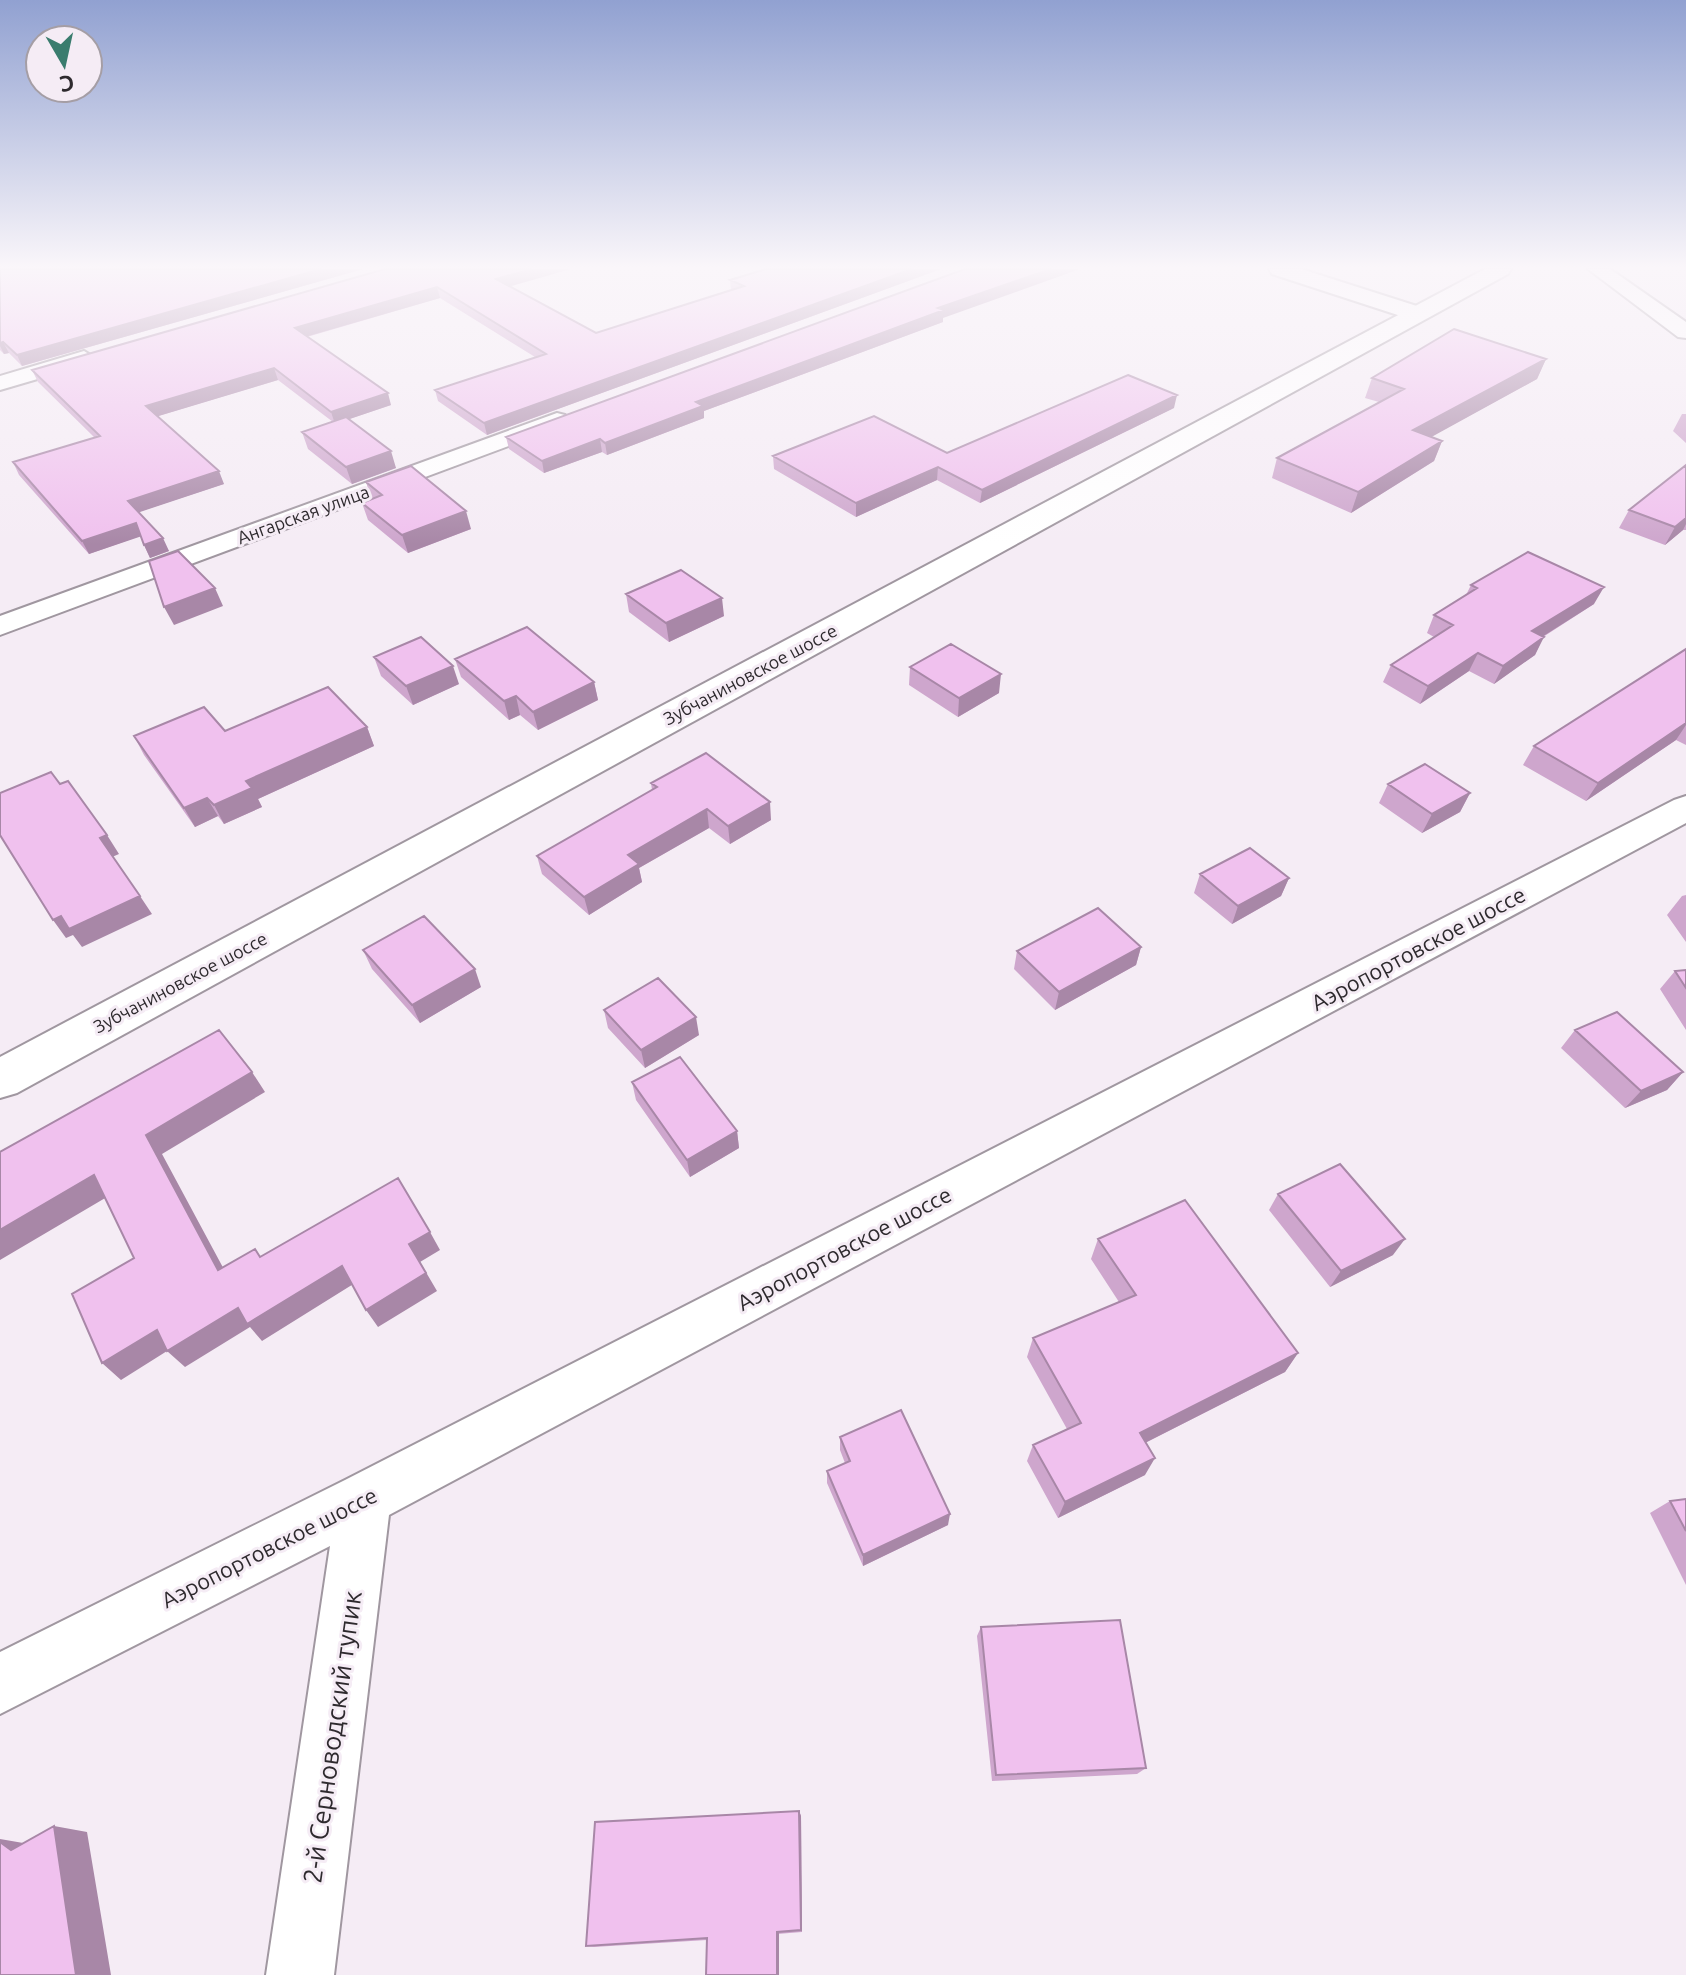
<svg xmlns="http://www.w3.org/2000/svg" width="1686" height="1975" viewBox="0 0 1686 1975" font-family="Ubuntu,sans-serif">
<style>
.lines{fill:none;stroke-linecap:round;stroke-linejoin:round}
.street-casing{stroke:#a097a0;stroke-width:4}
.secondary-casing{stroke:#a097a0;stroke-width:4}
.primary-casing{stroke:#a097a0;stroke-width:4}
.street{fill:#fff;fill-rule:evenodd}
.secondary{fill:#fff;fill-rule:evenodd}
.primary{fill:#fff;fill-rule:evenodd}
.wall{fill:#cea6cd}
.shaded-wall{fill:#a887a7}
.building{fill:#f0c1ee;stroke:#a887a7;stroke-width:2}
.labels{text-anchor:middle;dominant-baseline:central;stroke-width:6;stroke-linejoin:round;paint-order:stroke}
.far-street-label{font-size:18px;fill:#2e2a2e;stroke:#f5ecf5}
.street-label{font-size:22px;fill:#2e2a2e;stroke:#f5ecf5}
.near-street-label{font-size:26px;fill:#2e2a2e;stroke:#f5ecf5}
</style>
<rect width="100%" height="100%" fill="#f5ecf5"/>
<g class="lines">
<defs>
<path id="street" d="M 1588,269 L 1610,269 L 1686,322 L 1686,338 L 1678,337 Z
M 84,351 L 95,358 L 92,363 L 0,390 L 0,376 Z
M 557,413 L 565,415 L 569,420 L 565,425 L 0,635 L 0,616 Z
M 1686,796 L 1686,823 L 389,1515 L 334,1975 L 266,1975 L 330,1546 L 0,1714 L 0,1652 L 345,1480 L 1674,800 Z"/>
<path id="secondary" d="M 1269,269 L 1301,269 L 1423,308 L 1426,313 L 1423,318 L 1407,318 L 1272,274 Z"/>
<path id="primary" d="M 1485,269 L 1511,269 L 1508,274 L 17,1093 L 0,1098 L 0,1057 Z"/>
</defs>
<use href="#street" class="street-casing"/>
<use href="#secondary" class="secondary-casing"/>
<use href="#primary" class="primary-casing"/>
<use href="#street" class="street"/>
<use href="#secondary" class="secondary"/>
<use href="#primary" class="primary"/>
</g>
<path class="wall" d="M 0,269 L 363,269 L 22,366 L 9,353 L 4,354 L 0,350 Z
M 385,269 L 510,287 L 596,333 L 731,290 L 730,280 L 941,269 L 487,435 L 438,401 L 435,390 L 535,357 L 440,298 L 307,337 L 391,405 L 349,419 L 396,468 L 352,484 L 308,449 L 302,432 L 333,422 L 278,380 L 158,416 L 224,484 L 138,512 L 169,551 L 150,558 L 140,536 L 89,554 L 19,475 L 13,462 L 95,438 L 38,382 L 32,370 Z
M 943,318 L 943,322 L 704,411 L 704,418 L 607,455 L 602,452 L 544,473 L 509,449 L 506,437 Z
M 1546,359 L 1537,379 L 1430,437 L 1442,441 L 1434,461 L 1351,513 L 1272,478 L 1277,458 L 1379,402 L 1365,398 L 1372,378 Z
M 1174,408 L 980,503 L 937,480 L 856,517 L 774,469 L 773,456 L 947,453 Z
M 1682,414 L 1686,414 L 1686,443 L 1673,431 Z
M 1686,465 L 1686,530 L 1683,530 L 1665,545 L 1619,528 L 1629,510 Z
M 366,482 L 471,529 L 408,553 L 368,520 L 362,503 L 371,499 Z
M 1471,585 L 1594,604 L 1543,637 L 1535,655 L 1494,684 L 1469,671 L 1420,704 L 1383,682 L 1391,665 L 1434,637 L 1427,633 L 1434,615 L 1466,595 Z
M 626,594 L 724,616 L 669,642 L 629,612 Z
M 1686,649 L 1686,745 L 1676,740 L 1586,801 L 1523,765 L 1534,746 Z
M 374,657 L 459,684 L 413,705 L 381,676 Z
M 455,659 L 594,682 L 598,700 L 538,730 L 520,715 L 509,720 L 461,677 Z
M 910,667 L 999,693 L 958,717 L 909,685 Z
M 367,727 L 374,746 L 258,799 L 262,807 L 224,824 L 218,816 L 195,827 L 144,755 L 134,736 L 225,731 Z
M 651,783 L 771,820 L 730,844 L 709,828 L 639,868 L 642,882 L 589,915 L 542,874 L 537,856 L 652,790 Z
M 1388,784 L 1470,793 L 1460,812 L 1422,833 L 1379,803 Z
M 1200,874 L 1289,878 L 1281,896 L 1232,924 L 1194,893 Z
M 1686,895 L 1686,942 L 1667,915 L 1682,896 Z
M 1141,947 L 1136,965 L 1055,1010 L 1014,969 L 1017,951 Z
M 363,950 L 481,987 L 420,1023 L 372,969 Z
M 1686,970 L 1686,1030 L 1660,989 L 1675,971 Z
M 604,1010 L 699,1035 L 645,1068 L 608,1028 Z
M 1575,1030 L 1683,1072 L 1667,1090 L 1625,1108 L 1561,1048 Z
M 632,1082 L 737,1131 L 739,1148 L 690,1177 L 636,1100 Z
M 1278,1194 L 1393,1255 L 1330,1287 L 1269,1210 Z
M 1098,1239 L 1298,1353 L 1285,1372 L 1145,1443 L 1145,1475 L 1058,1518 L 1027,1461 L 1033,1445 L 1067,1429 L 1027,1357 L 1033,1338 L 1119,1302 L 1091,1259 Z
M 840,1437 L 948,1525 L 863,1566 L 827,1483 L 827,1471 L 845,1463 L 840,1450 Z
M 1686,1499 L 1686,1585 L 1650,1513 L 1670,1501 Z
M 981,1627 L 1146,1768 L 1137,1774 L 992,1781 L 977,1636 Z
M 799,1811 L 801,1816 L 802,1932 L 707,1940 L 594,1947 L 586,1946 Z"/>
<path class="shaded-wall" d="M 321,269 L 363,269 L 22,366 L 17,355 Z
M 532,269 L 571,269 L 498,290 L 496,279 Z
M 912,269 L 941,269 L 487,435 L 484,423 Z
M 1051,269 L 1080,269 L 943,318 L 943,322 L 704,411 L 704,418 L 607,455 L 605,443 L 696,402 L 938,308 Z
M 437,287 L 440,298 L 298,339 L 295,328 Z
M 3,342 L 9,353 L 4,354 L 0,346 L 0,343 Z
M 1546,359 L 1537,379 L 1406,451 L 1413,430 Z
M 274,368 L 278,380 L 152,418 L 146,406 Z
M 388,393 L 391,405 L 335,424 L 331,412 Z
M 1177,395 L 1174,408 L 980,503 L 982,490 Z
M 600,439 L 602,452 L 544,473 L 542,461 Z
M 1442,441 L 1434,461 L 1351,513 L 1358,492 Z
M 391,451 L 396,468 L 352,484 L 346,467 Z
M 938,467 L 937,480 L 856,517 L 856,503 Z
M 219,471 L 224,484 L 134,514 L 128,501 Z
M 466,511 L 471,529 L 408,553 L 402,535 Z
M 1686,518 L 1686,524 L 1683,530 L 1665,545 L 1675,527 Z
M 136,523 L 142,536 L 89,554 L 82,541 Z
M 163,538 L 169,551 L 150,558 L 144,545 Z
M 1604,587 L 1594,604 L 1523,649 L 1532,631 Z
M 215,588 L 223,606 L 174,625 L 164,607 Z
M 722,598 L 724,616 L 669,642 L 666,623 Z
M 1544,637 L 1535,655 L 1494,684 L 1503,666 Z
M 1478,653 L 1469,671 L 1420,704 L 1428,686 Z
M 453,666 L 459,684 L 413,705 L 406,686 Z
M 1001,674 L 999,693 L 958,717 L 959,698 Z
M 594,682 L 598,700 L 538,730 L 533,712 Z
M 516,696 L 520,715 L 509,720 L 504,701 Z
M 1686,723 L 1686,725 L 1676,740 L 1586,801 L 1598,783 Z
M 367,727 L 374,746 L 258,799 L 262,807 L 224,824 L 214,805 L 246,781 Z
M 1470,793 L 1460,812 L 1422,833 L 1432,814 Z
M 207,798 L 218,816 L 195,827 L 184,808 Z
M 770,802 L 771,820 L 730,844 L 728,826 Z
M 707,809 L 709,828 L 639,868 L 642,882 L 589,915 L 584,897 L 628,855 Z
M 107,835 L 119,854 L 112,857 L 100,838 Z
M 1289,878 L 1281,896 L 1232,924 L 1238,906 Z
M 140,896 L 152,914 L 82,947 L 73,935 L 66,938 L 53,920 L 61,916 Z
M 1141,947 L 1136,965 L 1055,1010 L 1059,992 Z
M 475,969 L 481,987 L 420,1023 L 412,1005 Z
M 696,1017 L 699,1035 L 645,1068 L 641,1050 Z
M 252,1072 L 265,1092 L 162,1154 L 234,1288 L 218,1270 L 146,1135 Z
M 1683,1072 L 1667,1090 L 1625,1108 L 1641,1091 Z
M 737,1131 L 739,1148 L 690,1177 L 687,1160 Z
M 94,1175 L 112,1194 L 0,1260 L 0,1230 Z
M 430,1232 L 440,1250 L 420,1262 L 437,1291 L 378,1327 L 366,1310 L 409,1244 Z
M 1405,1239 L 1393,1255 L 1330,1287 L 1341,1271 Z
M 342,1266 L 355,1283 L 262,1341 L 250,1327 L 185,1367 L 167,1351 L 238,1308 Z
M 157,1330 L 175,1346 L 121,1380 L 102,1363 Z
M 1298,1353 L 1285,1372 L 1131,1450 L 1140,1433 Z
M 1155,1458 L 1145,1475 L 1058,1518 L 1065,1502 Z
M 950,1514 L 948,1525 L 863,1566 L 863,1555 Z
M 799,1811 L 801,1816 L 802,1932 L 801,1930 Z
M 54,1826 L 87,1832 L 111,1975 L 76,1975 Z
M 0,1839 L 29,1844 L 11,1850 L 0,1842 Z
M 777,1932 L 779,1933 L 779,1975 L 777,1975 Z"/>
<path class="building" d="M 0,269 L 321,269 L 17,355 L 3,342 L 0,343 Z
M 385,269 L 532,269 L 496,279 L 596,333 L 744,286 L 730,280 L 766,269 L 912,269 L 484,423 L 435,390 L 546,354 L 437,287 L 295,328 L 388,393 L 331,412 L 274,368 L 146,406 L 219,471 L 128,501 L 163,538 L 144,545 L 136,523 L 82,541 L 13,462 L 100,436 L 32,370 Z
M 965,269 L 1051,269 L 938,308 L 944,310 L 696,402 L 703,406 L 605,443 L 600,439 L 542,461 L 506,437 Z
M 1454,329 L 1546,359 L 1413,430 L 1442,441 L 1358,492 L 1277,458 L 1404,389 L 1372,378 Z
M 1128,375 L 1177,395 L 982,490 L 938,467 L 856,503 L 773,456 L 874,416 L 947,453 Z
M 346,417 L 391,451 L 346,467 L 302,432 Z
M 1686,465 L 1686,518 L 1675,527 L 1629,510 Z
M 411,466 L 466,511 L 402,535 L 362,503 L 382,495 L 366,482 Z
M 178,551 L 215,588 L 164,607 L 149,561 Z
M 1528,552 L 1604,587 L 1532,631 L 1544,637 L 1503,666 L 1478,653 L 1428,686 L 1391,665 L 1453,625 L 1434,615 L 1477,588 L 1471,585 Z
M 681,570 L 722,598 L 666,623 L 626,594 Z
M 527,627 L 594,682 L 533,712 L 516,696 L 504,701 L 455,659 Z
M 421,637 L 453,666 L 406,686 L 374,657 Z
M 951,644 L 1001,674 L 959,698 L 910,667 Z
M 1686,649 L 1686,723 L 1598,783 L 1534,746 Z
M 328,687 L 367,727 L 246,781 L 252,788 L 214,805 L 207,798 L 184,808 L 134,736 L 204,707 L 225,731 Z
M 706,753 L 770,802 L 728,826 L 707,809 L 628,855 L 639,864 L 584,897 L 537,856 L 657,787 L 651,783 Z
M 1425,764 L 1470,793 L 1432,814 L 1388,784 Z
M 51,772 L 60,784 L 68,781 L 107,835 L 100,838 L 140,896 L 69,929 L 61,916 L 53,920 L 0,835 L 0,793 Z
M 1250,848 L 1289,878 L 1238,906 L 1200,874 Z
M 1098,908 L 1141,947 L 1059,992 L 1017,951 Z
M 424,916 L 475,969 L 412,1005 L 363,950 Z
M 1686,970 L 1686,988 L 1675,971 Z
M 658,978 L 696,1017 L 641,1050 L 604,1010 Z
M 1617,1012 L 1683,1072 L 1641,1091 L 1575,1030 Z
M 219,1030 L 252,1072 L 146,1135 L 218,1270 L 255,1249 L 260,1257 L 398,1178 L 430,1232 L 409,1244 L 426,1273 L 366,1310 L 342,1266 L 247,1324 L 238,1308 L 167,1351 L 157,1330 L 102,1363 L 72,1294 L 134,1258 L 94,1175 L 0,1230 L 0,1152 Z
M 680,1057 L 737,1131 L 687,1160 L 632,1082 Z
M 1340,1164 L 1405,1239 L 1341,1271 L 1278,1194 Z
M 1185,1200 L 1298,1353 L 1140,1433 L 1155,1458 L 1065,1502 L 1033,1445 L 1081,1423 L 1033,1338 L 1136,1295 L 1098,1239 Z
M 901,1410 L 950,1514 L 863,1555 L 827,1471 L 850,1461 L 840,1437 Z
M 1686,1499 L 1686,1531 L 1670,1501 Z
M 1120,1620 L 1146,1768 L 996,1775 L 981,1627 Z
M 799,1811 L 801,1930 L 777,1932 L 777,1975 L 706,1975 L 707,1938 L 586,1946 L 595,1822 Z
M 54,1826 L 76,1975 L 0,1975 L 0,1842 L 11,1850 Z"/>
<linearGradient id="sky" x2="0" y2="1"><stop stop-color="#91a1d1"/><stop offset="0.49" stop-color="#faf6fa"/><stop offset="1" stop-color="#faf6fa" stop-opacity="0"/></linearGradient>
<rect width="1686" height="545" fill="url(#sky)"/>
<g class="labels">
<g class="far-street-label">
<text transform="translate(303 514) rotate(-20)">Ангарская улица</text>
<text transform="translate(750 674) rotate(-28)">Зубчаниновское шоссе</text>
<text transform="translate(180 982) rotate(-28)">Зубчаниновское шоссе</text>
</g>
<g class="street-label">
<text transform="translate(1418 948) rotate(-28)">Аэропортовское шоссе</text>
<text transform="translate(844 1248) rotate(-28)">Аэропортовское шоссе</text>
<text transform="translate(269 1547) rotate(-27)">Аэропортовское шоссе</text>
</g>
<g class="near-street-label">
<text transform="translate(332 1737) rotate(-82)">2-й Серноводский тупик</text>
</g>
</g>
<g transform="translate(64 64) rotate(171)"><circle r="38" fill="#f5ecf5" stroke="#a59ea5" stroke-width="2"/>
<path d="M0-6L14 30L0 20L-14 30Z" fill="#3a7c6e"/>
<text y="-12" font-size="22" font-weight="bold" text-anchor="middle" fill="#2e2a2e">С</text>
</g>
</svg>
